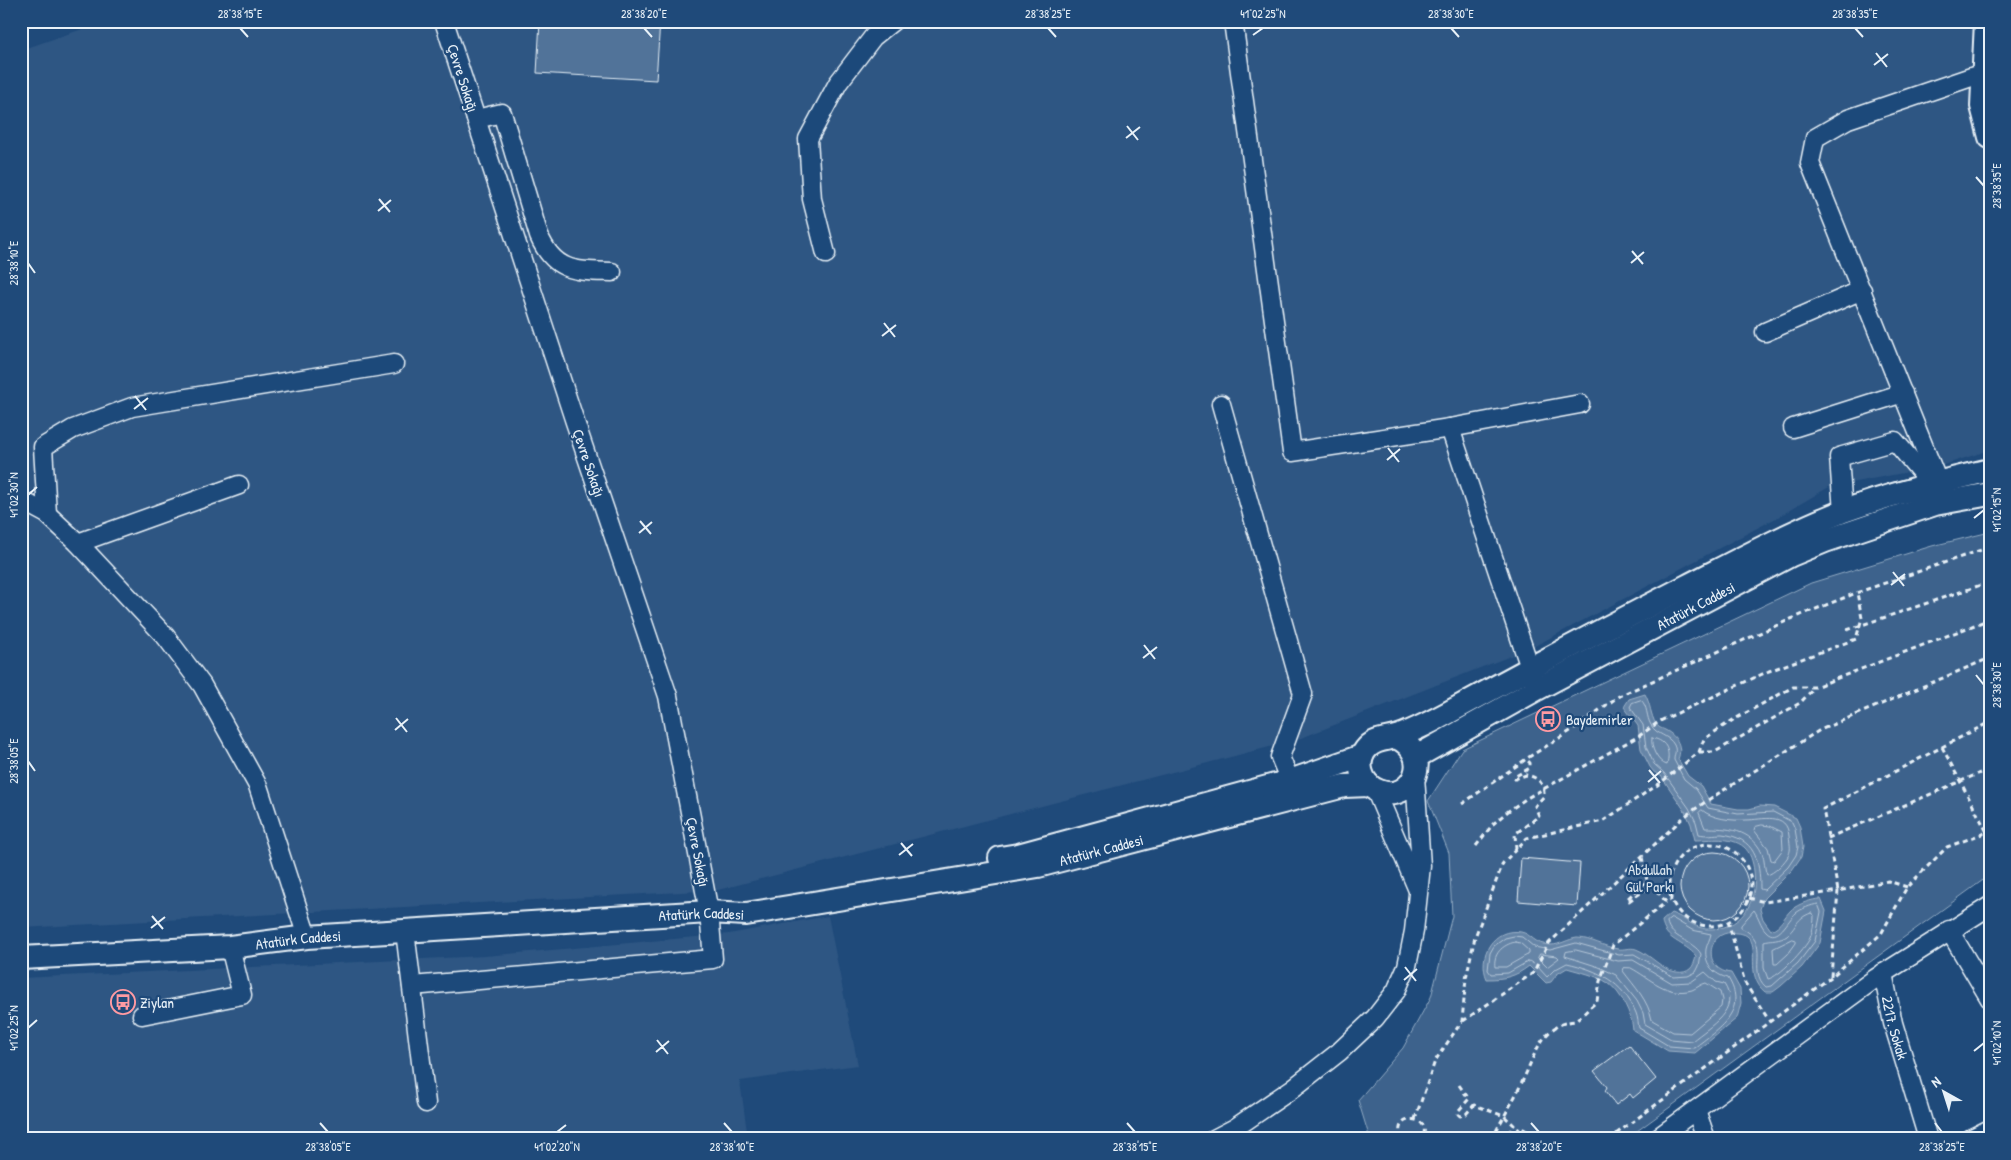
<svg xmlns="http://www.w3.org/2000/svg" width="2011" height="1160" viewBox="0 0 2011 1160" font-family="'Patrick Hand',sans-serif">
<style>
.built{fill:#2e5683}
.green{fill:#3c628c;stroke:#92aac2}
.water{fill:#6685a7;stroke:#9ab0c7}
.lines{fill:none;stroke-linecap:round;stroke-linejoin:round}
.shore{stroke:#b4c6d8;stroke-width:1}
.building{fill:#517399;stroke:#e8f1f8}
.minor-casing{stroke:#e8f1f8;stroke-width:21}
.major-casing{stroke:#e8f1f8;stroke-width:26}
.path{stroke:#e8f1f8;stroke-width:3;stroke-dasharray:5 4;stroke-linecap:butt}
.minor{stroke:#1f4a7a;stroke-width:18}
.major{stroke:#1f4a7a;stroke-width:22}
.ticks{fill:none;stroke:#e8f1f8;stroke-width:2}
.labels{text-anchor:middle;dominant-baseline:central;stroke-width:4.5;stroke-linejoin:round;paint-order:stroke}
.street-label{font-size:15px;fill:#e8f1f8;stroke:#1f4a7a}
.poi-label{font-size:15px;fill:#e8f1f8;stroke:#1f4a7a;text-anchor:start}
.park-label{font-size:15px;fill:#d7e3ed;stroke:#1f4a7a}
.neatline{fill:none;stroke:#e8f1f8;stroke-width:2}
.ticks-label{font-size:12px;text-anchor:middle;fill:#e8f1f8}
</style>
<rect width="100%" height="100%" fill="#1f4a7a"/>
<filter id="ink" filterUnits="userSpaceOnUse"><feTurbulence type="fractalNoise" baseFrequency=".02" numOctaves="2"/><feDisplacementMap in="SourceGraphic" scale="10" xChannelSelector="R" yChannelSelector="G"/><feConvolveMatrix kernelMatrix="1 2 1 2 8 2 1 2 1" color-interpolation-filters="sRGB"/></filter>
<g filter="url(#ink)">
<path class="built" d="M 106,21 L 1990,21 L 1990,450 L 1940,466 L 1829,487 L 1778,517 L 1531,648 L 1296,740 L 718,890 L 21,928 L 21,50 Z
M 828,916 L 858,1065 L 740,1081 L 748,1139 L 21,1139 L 21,978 L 485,956 L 729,934 Z"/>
<path class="green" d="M 1990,532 L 1990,875 L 1626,1139 L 1370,1139 L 1358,1100 L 1403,1048 L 1431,997 L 1452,916 L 1449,853 L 1428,801 L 1462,749 L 1811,583 L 1932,546 Z"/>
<path class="water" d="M 1645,694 C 1651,705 1650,714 1656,724 C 1659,728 1661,728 1665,730 C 1677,736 1683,747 1678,759 L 1688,776 L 1701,786 L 1711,804 L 1738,809 L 1749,809 L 1760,806 L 1774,807 L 1796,818 L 1800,827 L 1803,847 L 1801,857 L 1792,870 L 1764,898 L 1760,909 L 1763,919 L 1771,930 C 1782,925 1783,918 1791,910 C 1798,904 1812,899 1821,899 L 1826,911 L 1820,943 L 1802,967 L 1781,986 L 1773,992 L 1765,992 C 1744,975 1761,946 1747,936 C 1745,934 1739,933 1736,933 C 1707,928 1701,970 1731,973 L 1740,989 L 1741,1003 L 1737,1018 L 1695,1053 L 1668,1051 L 1633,1030 C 1632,1015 1621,992 1608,983 C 1596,975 1580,972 1567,968 L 1557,974 L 1551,982 L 1546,983 L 1529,966 C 1515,977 1504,979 1487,979 C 1477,956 1493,927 1521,932 C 1532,934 1534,945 1551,945 C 1560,945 1568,939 1577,938 C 1591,938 1604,947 1618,949 C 1624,950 1630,947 1636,949 C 1650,954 1662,970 1676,972 C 1689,974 1694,967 1696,956 C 1685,942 1664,941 1662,921 L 1671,913 C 1684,917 1692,927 1706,929 C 1741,931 1758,903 1754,871 C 1753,862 1750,852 1744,847 C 1731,836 1710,840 1695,840 L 1691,824 L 1685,811 L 1661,776 L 1654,772 L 1650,767 L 1641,749 L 1638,726 L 1624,707 L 1629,699 Z"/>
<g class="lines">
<path class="shore" d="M 1641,700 C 1648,706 1646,717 1651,725 C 1656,735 1669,735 1674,745 C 1677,751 1674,754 1674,760 L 1684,779 L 1696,789 L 1708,808 L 1738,814 L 1773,812 L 1792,822 L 1795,829 L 1798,847 L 1796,855 L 1788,867 L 1764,890 L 1760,889 C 1760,860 1755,838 1722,834 C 1715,834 1706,836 1699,834 L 1696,822 L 1689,808 L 1664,773 L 1654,764 L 1646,747 L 1643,725 L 1630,707 L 1632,703 Z
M 1652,738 C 1668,741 1670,752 1667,765 C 1658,763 1650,747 1652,738 Z
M 1702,810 C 1712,819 1733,821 1746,820 C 1762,820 1787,811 1789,836 C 1790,846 1792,850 1787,858 C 1782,865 1774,873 1767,875 C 1764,869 1765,860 1762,853 C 1751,829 1727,828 1705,828 L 1699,813 Z
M 1762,825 L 1770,826 L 1782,832 L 1783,849 L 1774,861 L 1771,860 L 1768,848 L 1754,830 L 1755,827 Z
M 1818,904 L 1821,912 L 1815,941 L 1798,963 L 1772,986 L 1766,987 C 1746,970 1773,942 1741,928 L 1741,925 L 1754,910 C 1759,917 1760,925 1766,931 C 1778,944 1788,919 1796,913 C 1801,909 1811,905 1818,904 Z
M 1811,913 L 1814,915 C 1814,922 1813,932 1810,938 C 1805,949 1779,977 1768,979 L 1764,968 L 1764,941 C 1771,939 1780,940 1787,935 C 1798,926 1795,919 1811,913 Z
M 1672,918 L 1692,930 L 1711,934 C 1710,939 1707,944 1706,949 C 1704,965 1715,975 1728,978 C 1749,1011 1718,1029 1694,1048 L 1669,1046 L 1639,1028 C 1638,1023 1638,1018 1636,1013 C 1623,982 1598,970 1567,963 L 1554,970 L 1547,977 L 1537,966 L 1529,961 L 1508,973 L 1491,974 L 1488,970 L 1490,953 L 1494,946 L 1505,938 L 1514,936 L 1522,937 L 1534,947 L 1550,950 L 1576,943 L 1619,955 L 1634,954 L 1674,977 L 1688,976 L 1696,972 L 1699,966 L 1701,954 C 1693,940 1670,939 1667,922 Z
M 1793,939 L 1796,940 L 1796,943 L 1788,954 L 1777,964 L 1774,964 L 1773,949 Z
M 1515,942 L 1520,943 L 1529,951 L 1529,954 L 1506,967 L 1495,967 C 1493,954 1502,945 1515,942 Z
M 1576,950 L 1618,961 L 1633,960 L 1672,983 L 1691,982 L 1705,972 L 1716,982 L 1724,984 C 1741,1010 1710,1026 1692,1041 L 1671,1039 L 1645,1024 L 1643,1013 L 1637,1001 L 1616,975 L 1599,967 L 1565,956 L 1566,952 Z
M 1540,954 L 1557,956 L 1559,958 L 1547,967 L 1538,958 Z
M 1631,968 C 1650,978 1667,997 1692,990 C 1697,988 1701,984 1706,983 L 1720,992 L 1722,1000 L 1721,1007 L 1690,1033 L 1673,1032 L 1652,1020 C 1648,1000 1635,987 1623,971 L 1624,968 Z"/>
</g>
<path class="building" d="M 540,21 L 660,21 L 656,80 L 537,73 Z
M1680 886a34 34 0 1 1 68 0a34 34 0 1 1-68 0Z
M 1521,858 L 1580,863 L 1577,906 L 1518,901 Z
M 1629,1045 L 1656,1079 L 1633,1098 L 1630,1094 L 1616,1105 L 1605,1091 L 1607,1087 L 1594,1071 Z"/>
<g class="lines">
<defs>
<g id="minor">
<path d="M 1233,21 L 1292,452 L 1450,428 L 1534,680"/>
<path d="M 476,119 L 502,113 L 539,236 C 555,273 577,271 612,272"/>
<path d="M 826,254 L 812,199 L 808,139 L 838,83 L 873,37 L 893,21"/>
<path d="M 1765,332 L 1862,290"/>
<path d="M 1221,404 L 1303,694 L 1280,757 L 1290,781"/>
<path d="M 1450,428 L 1580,404"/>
<path d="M 1793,428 L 1903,393"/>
<path d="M 1938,482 L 1810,163 L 1815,138 L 1848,119 L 1983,73"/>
<path d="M 21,500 L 47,514 L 78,543 L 166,637 L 202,685 L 258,786 L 307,937"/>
<path d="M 1843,512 L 1839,457 L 1895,441 L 1930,483"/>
<path d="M 47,514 L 43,447 L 73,429 L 132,407 L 394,364"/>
<path d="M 78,543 L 239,485"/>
<path d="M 1375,789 L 1417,888"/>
<path d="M 1949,930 L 1990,999"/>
<path d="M 405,931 L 426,1103"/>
<path id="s1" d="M 1883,973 L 1893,1023 L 1928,1139"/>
<path d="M 412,986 L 713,959 L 709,912 L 668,696 L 575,422 L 444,21"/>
<path d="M 142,1015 L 242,995 L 230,947"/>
<path d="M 1696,1110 L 1706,1139"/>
<path d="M 1214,1139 L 1235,1128 L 1292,1089 L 1339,1052 L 1375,1018 L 1396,991 L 1407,966 L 1414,931 L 1421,866 L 1415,776"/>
<path d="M 1656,1139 L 1876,978 L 1990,906"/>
<path d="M 1970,1139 L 1990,1129"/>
</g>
<g id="major">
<path d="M 1986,21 L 1982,106 L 1990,137"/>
<path d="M 1396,737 C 1436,756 1411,804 1379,791 C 1361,785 1354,761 1368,747 C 1377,738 1388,740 1399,736 C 1418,729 1437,719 1455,709 C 1532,667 1609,626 1687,586 C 1738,560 1788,533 1841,512 C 1890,494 1940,482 1990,470"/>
<path id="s2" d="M 1416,757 L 1537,689 L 1791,555 L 1825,541 L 1935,504 L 1990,494"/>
<path d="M 1000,858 L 1018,855 L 1290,781 L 1362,756"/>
<path id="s3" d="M 21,958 L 230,947 L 307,937 L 709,912 L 746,914 L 1038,866 L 1344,786 L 1369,785"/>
</g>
</defs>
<use href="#minor" class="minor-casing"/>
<use href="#major" class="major-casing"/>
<path class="path" d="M 1847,630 L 1990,582
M 1942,747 L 1987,832
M 1699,752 L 1715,752 L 1800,703 L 1815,687
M 1462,804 L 1529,757 L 1569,732 L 1619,696 L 1791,619 L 1856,593 L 1990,547
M 1828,838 L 1980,773
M1669 885a41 41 0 1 1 82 0a41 41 0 1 1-82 0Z
M 1476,846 L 1493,824 L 1507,812 L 1527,798 L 1639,736 L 1660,721 L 1769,671 L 1856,639 L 1862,618 L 1857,593
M 1516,849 L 1515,834 L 1539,816 L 1535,806 L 1544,796 C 1545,784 1538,777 1526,775 L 1515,779 L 1514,777 L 1530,768 L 1530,763 L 1526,759
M 1642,857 L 1647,881 L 1627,899 L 1629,901 L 1652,885 L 1666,902 L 1672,899
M 1907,887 L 1888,881 L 1838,891 L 1823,809 L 1990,722
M 1749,898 L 1765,902 L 1838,891 L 1831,976
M 1728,921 L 1745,983 L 1770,1022
M 1463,1021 L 1533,973 L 1549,943 L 1685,816 L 1711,798 L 1820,730 L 1990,658
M 1459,1085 L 1469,1099 L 1459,1110 L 1458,1114 L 1460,1116 L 1466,1114 L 1474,1105 L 1504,1116 L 1514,1125 L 1508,1134 L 1507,1139
M 1415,1119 L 1435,1061 L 1462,1021 L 1466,978 L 1475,937 L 1503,863 L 1527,838 L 1603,821 L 1659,784 L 1699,752 L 1704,739 L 1733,720 L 1793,687 L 1815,687 L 1990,619
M 1402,1139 C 1389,1113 1435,1113 1422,1139
M 1492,1139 C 1502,1119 1514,1100 1523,1080 C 1535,1055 1542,1023 1576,1021 L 1597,1001 L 1600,981 L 1613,945 L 1666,902
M 1511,1139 L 1520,1127 L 1540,1139
M 1609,1139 L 1831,977 L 1881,934 L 1907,887 L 1947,847 L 1990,831"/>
<use href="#minor" class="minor"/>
<use href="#major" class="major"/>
</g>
</g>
<path class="ticks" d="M 240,28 L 248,37M 644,28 L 652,37M 1048,28 L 1056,37M 1451,28 L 1459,37M 1855,28 L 1863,37M 1253,35 L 1263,28M 1876,53 L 1887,67M 1874,65 L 1888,54M 1127,126 L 1138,140M 1126,138 L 1140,127M 1976,177 L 1984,186M 379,199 L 390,212M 378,211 L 391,200M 1632,251 L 1643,264M 28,263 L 35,273M 1631,263 L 1644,252M 884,323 L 895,337M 882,336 L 896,325M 135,396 L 146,410M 134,409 L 148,398M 1388,448 L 1399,462M 1387,460 L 1400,449M 28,495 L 37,487M 1974,518 L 1984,510M 640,521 L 651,534M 639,533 L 652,522M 1893,572 L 1904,586M 1891,585 L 1905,574M 1144,645 L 1155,659M 1143,658 L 1157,647M 1976,675 L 1984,685M 396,718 L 407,732M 395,730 L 408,719M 28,761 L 35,771M 1649,770 L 1660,783M 1648,782 L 1661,771M 901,843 L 912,856M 899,855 L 913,844M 152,916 L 163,929M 151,928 L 165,917M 1405,967 L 1416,981M 1404,980 L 1417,969M 28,1028 L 37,1020M 657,1040 L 668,1054M 1974,1051 L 1984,1043M 656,1052 L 669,1041M 320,1123 L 328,1132M 724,1123 L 732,1132M 1127,1123 L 1135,1132M 1531,1123 L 1539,1132M 1935,1123 L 1942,1132M 557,1132 L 566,1125"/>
<defs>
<symbol id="bus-ring" viewBox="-11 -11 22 22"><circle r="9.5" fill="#1f4a7a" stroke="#ff9aa2" stroke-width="1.5"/><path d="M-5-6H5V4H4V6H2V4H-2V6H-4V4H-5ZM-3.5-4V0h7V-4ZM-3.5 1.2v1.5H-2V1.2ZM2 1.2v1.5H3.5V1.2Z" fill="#ff9aa2"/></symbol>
</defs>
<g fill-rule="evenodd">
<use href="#bus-ring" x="1534" y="705" width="28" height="28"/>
<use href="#bus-ring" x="109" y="988" width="28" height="28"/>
</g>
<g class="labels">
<g class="street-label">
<text transform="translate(463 78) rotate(72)">Çevre Sokağı</text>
<text transform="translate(589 463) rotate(71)">Çevre Sokağı</text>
<text stroke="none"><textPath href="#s2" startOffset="318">Atatürk Caddesi</textPath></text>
<text stroke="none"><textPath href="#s3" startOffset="1088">Atatürk Caddesi</textPath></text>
<text transform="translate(698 852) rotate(79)">Çevre Sokağı</text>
<text stroke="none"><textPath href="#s3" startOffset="682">Atatürk Caddesi</textPath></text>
<text stroke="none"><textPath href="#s3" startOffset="278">Atatürk Caddesi</textPath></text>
<text stroke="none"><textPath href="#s1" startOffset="56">2217. Sokak</textPath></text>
</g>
<g class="poi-label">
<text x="1566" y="719">Baydemirler</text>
<text x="140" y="1002">Ziylan</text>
</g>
<g class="park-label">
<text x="1650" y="869">Abdullah<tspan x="1650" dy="17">Gül Parkı</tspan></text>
</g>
</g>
<rect width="2011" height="1160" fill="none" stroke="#1f4a7a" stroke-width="55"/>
<g transform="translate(1944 1092) rotate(321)" stroke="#1f4a7a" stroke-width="4" paint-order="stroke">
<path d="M0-4L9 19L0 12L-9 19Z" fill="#e8f1f8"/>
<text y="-8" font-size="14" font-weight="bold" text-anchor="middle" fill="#e8f1f8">N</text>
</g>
<rect x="28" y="28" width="1956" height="1104" class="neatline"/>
<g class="ticks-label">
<text x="240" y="18">28°38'15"E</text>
<text x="644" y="18">28°38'20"E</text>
<text x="1048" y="18">28°38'25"E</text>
<text x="1263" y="18">41°02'25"N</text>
<text x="1451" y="18">28°38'30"E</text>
<text x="1855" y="18">28°38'35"E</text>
<text transform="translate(1997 186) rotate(-90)" y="4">28°38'35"E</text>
<text transform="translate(14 263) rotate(-90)" y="4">28°38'10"E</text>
<text transform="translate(14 495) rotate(-90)" y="4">41°02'30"N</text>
<text transform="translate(1997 510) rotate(-90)" y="4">41°02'15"N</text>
<text transform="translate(1997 685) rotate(-90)" y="4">28°38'30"E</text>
<text transform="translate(14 761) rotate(-90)" y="4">28°38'05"E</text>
<text transform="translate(14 1028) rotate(-90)" y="4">41°02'25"N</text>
<text transform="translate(1997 1043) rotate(-90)" y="4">41°02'10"N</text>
<text x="328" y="1151">28°38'05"E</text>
<text x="557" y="1151">41°02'20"N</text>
<text x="732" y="1151">28°38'10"E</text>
<text x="1135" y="1151">28°38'15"E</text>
<text x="1539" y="1151">28°38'20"E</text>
<text x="1942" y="1151">28°38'25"E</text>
</g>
</svg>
